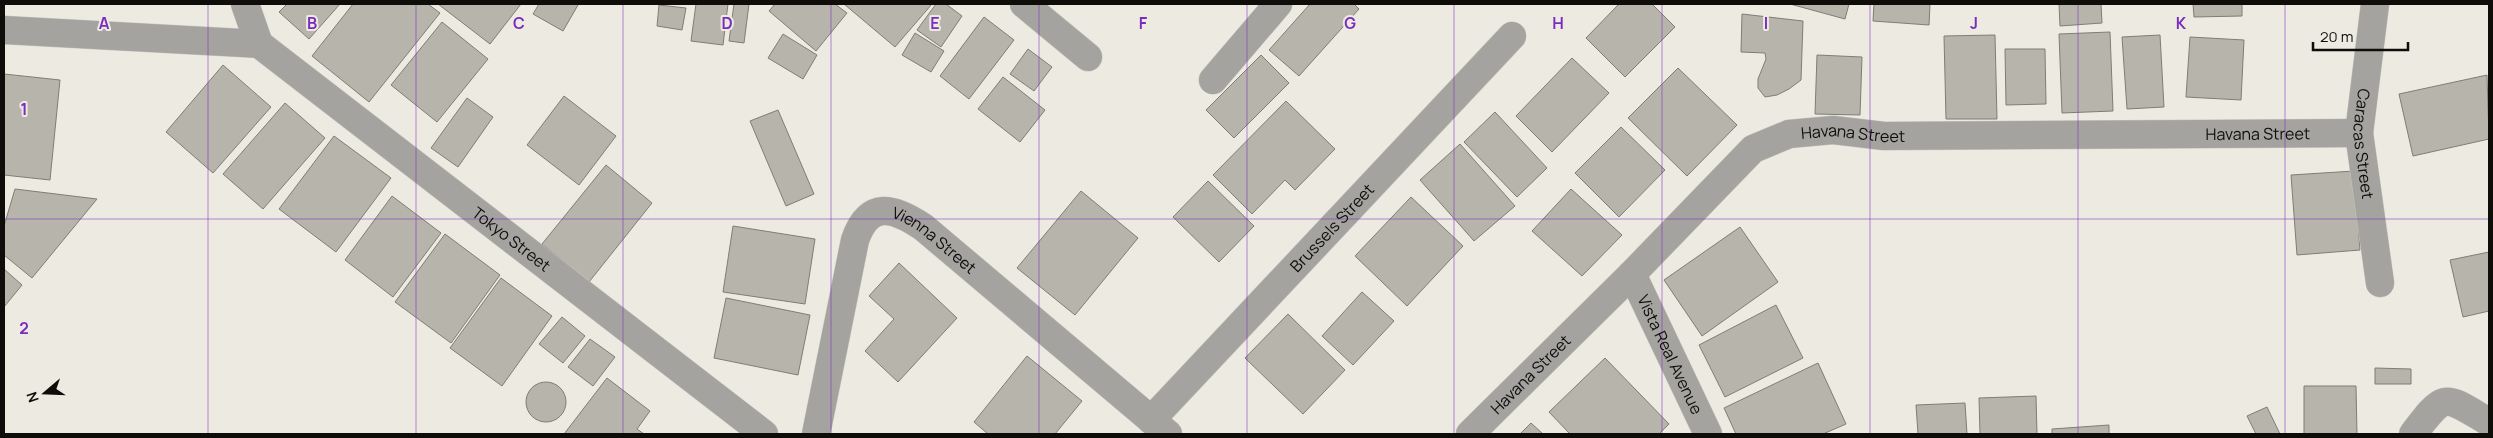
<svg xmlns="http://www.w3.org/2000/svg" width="2493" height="438" viewBox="0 0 2493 438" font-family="Manrope,sans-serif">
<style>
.building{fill:#b7b4ac;stroke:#7f7d75}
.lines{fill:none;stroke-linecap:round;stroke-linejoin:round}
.minor-casing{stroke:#c9c7bf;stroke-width:29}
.minor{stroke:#a4a39f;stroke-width:28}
.grid{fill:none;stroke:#7b2cbf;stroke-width:1;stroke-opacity:0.55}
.labels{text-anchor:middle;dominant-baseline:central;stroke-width:4;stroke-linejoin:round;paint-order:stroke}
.street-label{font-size:16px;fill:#0e0d0a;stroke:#edeae1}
.grid-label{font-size:16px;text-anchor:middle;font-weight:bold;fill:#7b2cbf;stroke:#edeae1;stroke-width:4;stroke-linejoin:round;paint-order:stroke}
</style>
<rect width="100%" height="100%" fill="#edeae1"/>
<path class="building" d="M 287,4 L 340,4 L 309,39 L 279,12 Z
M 353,4 L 428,4 L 440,13 L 369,102 L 312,56 Z
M 438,4 L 521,4 L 490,44 Z
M 539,4 L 576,4 L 578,5 L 563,31 L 533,14 Z
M 696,4 L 728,4 L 723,45 L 691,41 Z
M 734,4 L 749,4 L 744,43 L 729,41 Z
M 775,4 L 835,4 L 847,13 L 816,51 L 769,11 Z
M 844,4 L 932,4 L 895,47 Z
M 936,4 L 946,4 L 962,16 L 941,47 L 917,30 Z
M 1310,4 L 1354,4 L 1359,9 L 1299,76 L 1269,50 Z
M 1619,4 L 1652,4 L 1675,27 L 1625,77 L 1586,38 Z
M 1790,4 L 1849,4 L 1845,19 Z
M 1874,4 L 1930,4 L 1929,25 L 1873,21 Z
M 2059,4 L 2101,4 L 2102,23 L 2060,26 Z
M 2193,4 L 2242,4 L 2242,16 L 2194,17 Z
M 659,5 L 686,8 L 682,30 L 657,26 Z
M 1742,14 L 1803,21 L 1801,80 L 1789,89 L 1777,95 L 1765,97 L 1758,88 L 1758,79 L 1766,59 L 1765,53 L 1741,52 Z
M 984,17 L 1014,40 L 969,99 L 940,76 Z
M 442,22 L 488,59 L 437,122 L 391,85 Z
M 2110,32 L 2113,111 L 2062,113 L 2059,34 Z
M 915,33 L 944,51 L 931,72 L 902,55 Z
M 783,34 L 817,55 L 803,79 L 768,58 Z
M 1995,35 L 1997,119 L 1946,119 L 1944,36 Z
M 2160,35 L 2164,107 L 2127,109 L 2122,37 Z
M 2190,37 L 2244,40 L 2241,100 L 2186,97 Z
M 1028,49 L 1052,67 L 1034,91 L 1010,74 Z
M 2005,49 L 2045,49 L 2046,104 L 2006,105 Z
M 1261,55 L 1289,83 L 1234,138 L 1206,110 Z
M 1817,55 L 1862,57 L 1860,115 L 1815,114 Z
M 1572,58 L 1609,93 L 1552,152 L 1516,116 Z
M 223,65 L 271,107 L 213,173 L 166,132 Z
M 1678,68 L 1737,125 L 1687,176 L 1628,118 Z
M 4,74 L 60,80 L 50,180 L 4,175 Z
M 2487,75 L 2489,139 L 2413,156 L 2399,94 Z
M 1003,77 L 1045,110 L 1020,142 L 978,109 Z
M 564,96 L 616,136 L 579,185 L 527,145 Z
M 467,98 L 493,117 L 458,167 L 431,148 Z
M 1286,101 L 1335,149 L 1295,190 L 1285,180 L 1252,214 L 1213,175 Z
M 285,103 L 325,138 L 263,209 L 223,174 Z
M 778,110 L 814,194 L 786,206 L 750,121 Z
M 1495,112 L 1547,168 L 1517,197 L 1464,142 Z
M 1621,127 L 1665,170 L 1619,217 L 1575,173 Z
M 334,136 L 391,178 L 336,252 L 279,209 Z
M 1460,144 L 1515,206 L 1474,241 L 1420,180 Z
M 606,165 L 652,203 L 589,282 L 542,244 Z
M 2354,171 L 2360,250 L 2297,255 L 2291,175 Z
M 1208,181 L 1254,226 L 1219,262 L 1173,217 Z
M 15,189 L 97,199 L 32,278 L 4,255 L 4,226 Z
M 1571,189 L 1622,235 L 1582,276 L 1532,231 Z
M 1081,191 L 1138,238 L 1075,315 L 1017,268 Z
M 392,196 L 441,233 L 393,297 L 345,260 Z
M 1411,197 L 1463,246 L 1407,306 L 1355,256 Z
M 733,226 L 815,239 L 805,304 L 723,292 Z
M 1740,227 L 1778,282 L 1702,336 L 1664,280 Z
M 445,234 L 500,275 L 451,343 L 395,302 Z
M 2489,252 L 2489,311 L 2463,317 L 2450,260 Z
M 899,263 L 957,318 L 898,382 L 865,351 L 894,319 L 869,296 Z
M 4,269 L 22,285 L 4,307 Z
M 501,278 L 552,316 L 502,386 L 450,348 Z
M 1362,292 L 1394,321 L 1353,365 L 1322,336 Z
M 726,298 L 810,315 L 798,375 L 714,358 Z
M 1776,305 L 1803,358 L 1725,397 L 1699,345 Z
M 1288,314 L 1345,370 L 1303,414 L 1245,358 Z
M 562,317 L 585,336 L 563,363 L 539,344 Z
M 590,339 L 615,357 L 593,386 L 568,367 Z
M 1027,356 L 1082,401 L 1055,434 L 988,434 L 974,422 Z
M 1605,358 L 1669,424 L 1659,434 L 1570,434 L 1549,412 Z
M 1818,363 L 1846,424 L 1823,434 L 1736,434 L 1724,408 Z
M 2375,368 L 2411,369 L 2411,384 L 2375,384 Z
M 607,378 L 650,411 L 637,429 L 644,434 L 564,434 Z
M526 402a20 20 0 1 1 40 0a20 20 0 1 1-40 0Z
M 2304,386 L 2356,386 L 2357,434 L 2304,434 Z
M 2036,396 L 2037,434 L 1980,434 L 1979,398 Z
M 1965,403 L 1967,434 L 1918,434 L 1916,405 Z
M 2267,407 L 2280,434 L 2256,434 L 2247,416 Z
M 1531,423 L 1543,434 L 1520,434 Z
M 2109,425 L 2109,434 L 2052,434 L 2052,429 Z"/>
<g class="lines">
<defs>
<g id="minor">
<path d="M 245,4 L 259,44"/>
<path d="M 1024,4 L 1088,57"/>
<path id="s1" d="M 2375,4 L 2359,133 L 2380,283"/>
<path d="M 4,30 L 259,44"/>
<path id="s2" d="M 259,44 L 764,434"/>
<path d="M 1213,80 L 1278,4"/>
<path id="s3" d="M 1632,274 L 1708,434"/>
<path id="s4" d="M 1151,420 L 1512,36"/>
<path id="s5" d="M 816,434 L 855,240 C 869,200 893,207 923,227 L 1168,434"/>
<path id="s6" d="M 1470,434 L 1632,274 L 1753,149 L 1789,134 L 1833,130 L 1884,136 L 2359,133"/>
<path d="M 2413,434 C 2446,391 2443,395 2489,422"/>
</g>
</defs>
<use href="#minor" class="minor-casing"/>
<use href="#minor" class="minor"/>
</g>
<path class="grid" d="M 208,4 L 208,434M 416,4 L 416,434M 623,4 L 623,434M 831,4 L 831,434M 1039,4 L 1039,434M 1247,4 L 1247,434M 1454,4 L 1454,434M 1662,4 L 1662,434M 1870,4 L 1870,434M 2078,4 L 2078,434M 2285,4 L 2285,434M 4,219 L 2489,219"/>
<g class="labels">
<g class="street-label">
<text stroke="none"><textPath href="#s6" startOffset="505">Havana Street</textPath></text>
<text stroke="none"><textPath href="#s6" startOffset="910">Havana Street</textPath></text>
<text stroke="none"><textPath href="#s1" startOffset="141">Caracas Street</textPath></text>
<text stroke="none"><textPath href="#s4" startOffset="264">Brussels Street</textPath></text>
<text stroke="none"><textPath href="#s2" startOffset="319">Tokyo Street</textPath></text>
<text stroke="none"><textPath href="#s5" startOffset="301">Vienna Street</textPath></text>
<text stroke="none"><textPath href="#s3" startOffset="89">Vista Real Avenue</textPath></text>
<text stroke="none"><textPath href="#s6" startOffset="85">Havana Street</textPath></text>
</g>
</g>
<g class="grid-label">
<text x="104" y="29">A</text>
<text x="312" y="29">B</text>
<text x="519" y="29">C</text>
<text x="727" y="29">D</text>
<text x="935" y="29">E</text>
<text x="1143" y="29">F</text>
<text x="1350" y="29">G</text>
<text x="1558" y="29">H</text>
<text x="1766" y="29">I</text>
<text x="1974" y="29">J</text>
<text x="2181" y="29">K</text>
<text x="24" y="115">1</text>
<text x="24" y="334">2</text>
</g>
<rect width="2493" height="438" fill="none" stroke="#0e0d0a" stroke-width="10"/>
<g transform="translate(45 393) rotate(251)" stroke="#edeae1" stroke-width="4" paint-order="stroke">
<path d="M0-4L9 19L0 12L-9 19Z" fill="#0e0d0a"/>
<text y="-8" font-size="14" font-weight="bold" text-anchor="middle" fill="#0e0d0a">N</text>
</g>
<path d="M2313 42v8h95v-8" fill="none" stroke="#0e0d0a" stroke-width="2.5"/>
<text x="2320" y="42" font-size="15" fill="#0e0d0a" stroke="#edeae1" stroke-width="4" paint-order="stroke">20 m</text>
</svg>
